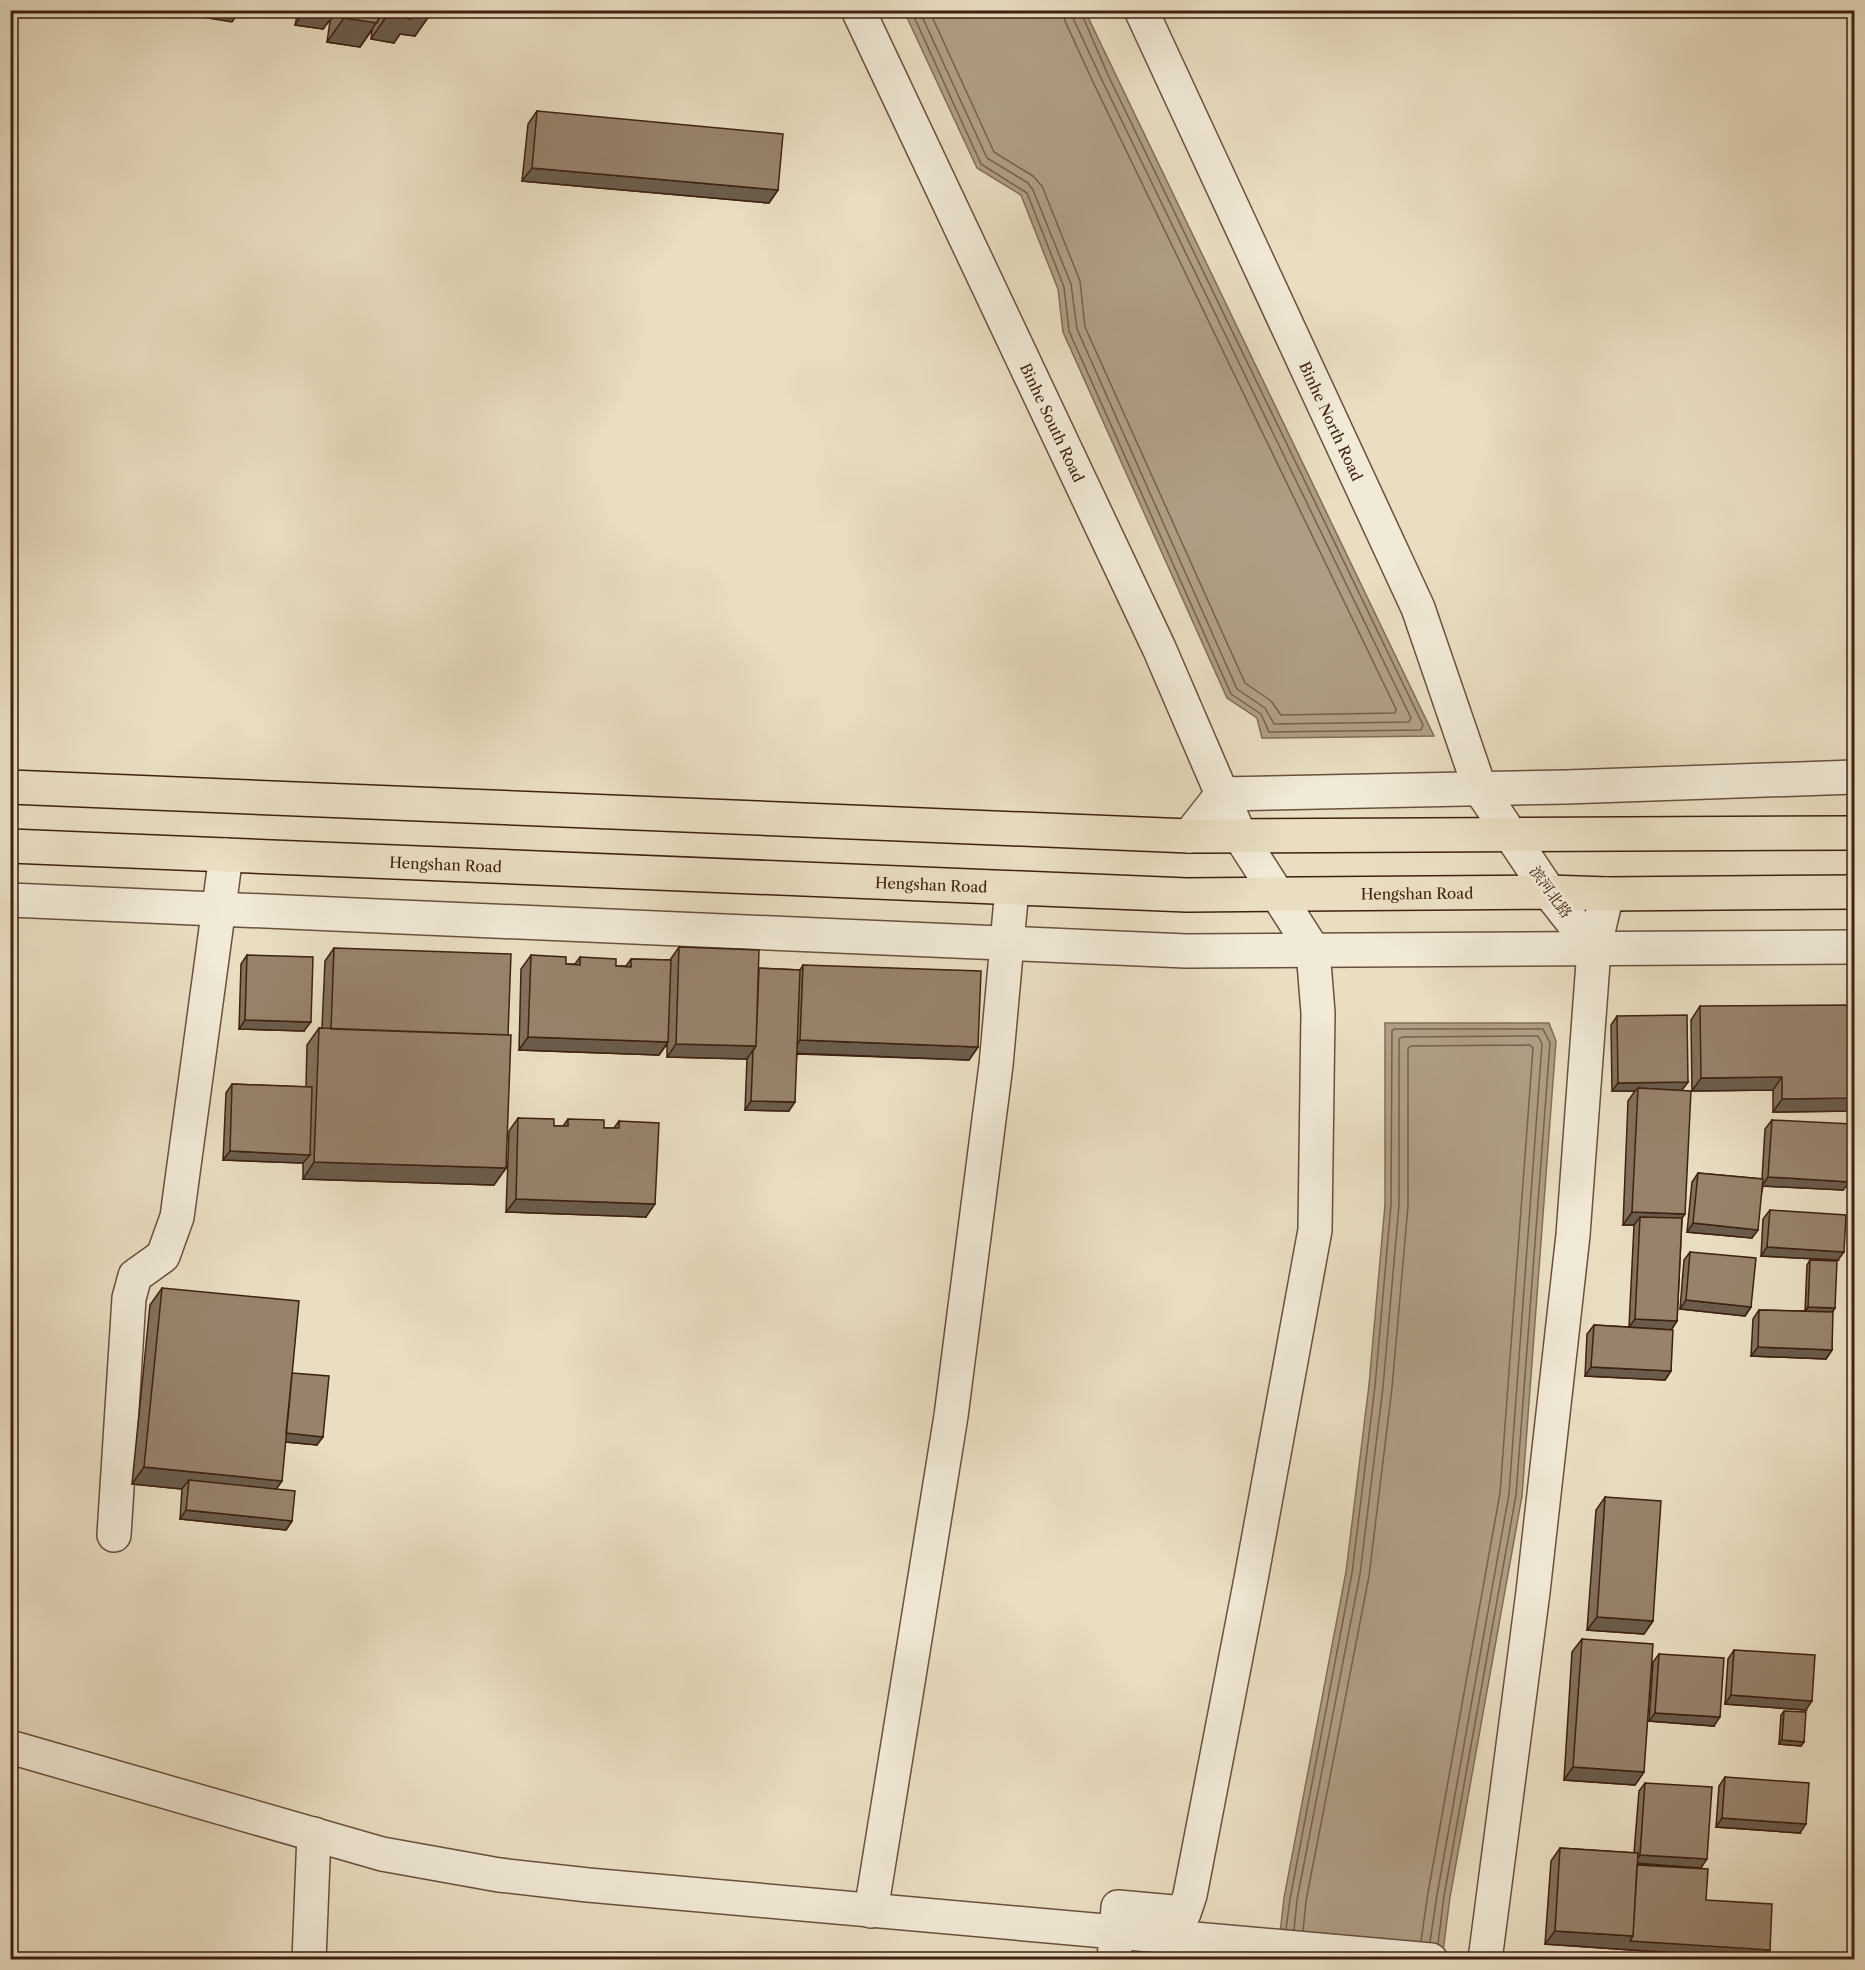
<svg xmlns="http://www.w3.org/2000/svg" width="1865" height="1970" viewBox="0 0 1865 1970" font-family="'Libre Caslon Text','Noto Serif SC',serif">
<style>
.water{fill:#af9e85;stroke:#826c56;stroke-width:1.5}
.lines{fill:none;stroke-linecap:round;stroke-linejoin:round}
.shore{stroke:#77604a;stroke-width:1.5}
.minor-casing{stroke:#6a503c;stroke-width:36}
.major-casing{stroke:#3f2110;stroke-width:36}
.minor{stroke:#f1ead7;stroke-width:33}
.major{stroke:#e9dec1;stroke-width:33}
.wall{fill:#82715d;stroke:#3f2110;stroke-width:1.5}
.shaded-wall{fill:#6a5c4c;stroke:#3f2110;stroke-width:1.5}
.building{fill:#97836c;stroke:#3f2110;stroke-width:1.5}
.labels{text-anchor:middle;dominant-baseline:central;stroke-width:6;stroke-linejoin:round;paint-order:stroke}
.street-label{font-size:15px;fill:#3f2110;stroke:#f1ead7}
</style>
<rect width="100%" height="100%" fill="#e9dec1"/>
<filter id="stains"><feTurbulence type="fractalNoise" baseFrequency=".00333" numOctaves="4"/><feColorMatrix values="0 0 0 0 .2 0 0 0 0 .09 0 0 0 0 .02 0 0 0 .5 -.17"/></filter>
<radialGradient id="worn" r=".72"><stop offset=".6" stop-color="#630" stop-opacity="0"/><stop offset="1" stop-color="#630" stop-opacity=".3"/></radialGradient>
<path class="water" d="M 904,11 L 1085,11 L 1434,736 L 1262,738 L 1257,718 L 1227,698 L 1063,332 L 1058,289 L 1021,195 L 977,168 Z
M 1385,1023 L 1549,1023 L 1556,1041 L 1522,1496 L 1450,1897 L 1442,1959 L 1277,1960 L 1284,1898 L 1346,1572 L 1369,1385 L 1385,1205 Z"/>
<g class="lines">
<path class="shore" d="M 911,10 L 981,164 L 1027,193 L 1064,287 L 1069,331 L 1231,694 L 1261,714 L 1269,732 L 1421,730 L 1423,725 L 1108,75 L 1080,10
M 919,10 L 987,158 L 1028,183 L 1033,190 L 1071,284 L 1077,329 L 1237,689 L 1265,708 L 1274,724 L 1409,722 L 1411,718 L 1101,78 L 1073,18 L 1072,10
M 929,10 L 994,152 L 1033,176 L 1042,186 L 1080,281 L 1085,327 L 1245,683 L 1271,701 L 1281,715 L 1395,713 L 1396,709 L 1093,82 L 1065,21 L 1063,10
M 1286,1929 L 1290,1899 L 1352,1573 L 1375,1386 L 1391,1205 L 1392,1031 L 1394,1029 L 1543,1029 L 1550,1043 L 1516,1495 L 1444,1896 L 1438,1944
M 1294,1930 L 1297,1900 L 1360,1574 L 1383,1387 L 1399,1205 L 1399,1039 L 1402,1037 L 1538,1036 L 1542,1044 L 1509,1494 L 1437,1895 L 1430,1942
M 1303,1931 L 1306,1901 L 1369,1576 L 1392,1388 L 1408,1206 L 1408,1048 L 1411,1046 L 1530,1045 L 1533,1048 L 1500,1493 L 1428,1893 L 1421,1941"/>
<defs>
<g id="minor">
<path id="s1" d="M 858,10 L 1159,648 L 1240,836 L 1313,950 L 1318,1013 L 1315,1230 L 1251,1579 L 1190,1895 L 1184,1913 L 1118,1907 L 1114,1960"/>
<path id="s2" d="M 1141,10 L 1418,608 L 1480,789 L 1549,892 L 1594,949"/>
<path d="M 1189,836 L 1222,794 L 1566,787 L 1854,777"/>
<path d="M 10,900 L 1186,951 L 1854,947"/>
<path d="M 114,1535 L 129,1298 L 135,1276 L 163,1256 L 177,1217 L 226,855"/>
<path d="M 10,1747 L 382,1854 L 499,1875 L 588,1885 L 1431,1960"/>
<path d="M 871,1911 L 951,1416 L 996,1065 L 1012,888"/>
<path d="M 309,1960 L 314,1834"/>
<path d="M 1485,1960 L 1533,1592 L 1573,1235 L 1594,949 L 1607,894"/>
</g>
<g id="major">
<path d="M 10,787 L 1189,836 L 1854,833"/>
<path id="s3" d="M 10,846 L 1187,895 L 1549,892 L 1607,894 L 1854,892"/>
</g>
</defs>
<use href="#minor" class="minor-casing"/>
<use href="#major" class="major-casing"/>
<use href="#minor" class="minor"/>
<use href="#major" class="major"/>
</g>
<path class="wall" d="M 268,10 L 433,10 L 415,36 L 400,34 L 394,43 L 371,39 L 372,30 L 360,47 L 327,42 L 330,21 L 329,21 L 323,29 L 295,25 L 297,16 Z
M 537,111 L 778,190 L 769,203 L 522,181 L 528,124 Z
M 679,947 L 759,968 L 800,970 L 803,965 L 978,1047 L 969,1060 L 797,1054 L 789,1111 L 745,1110 L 747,1059 L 667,1057 L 667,1044 L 659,1055 L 519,1050 L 521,969 L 531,955 L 566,964 L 575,964 L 580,957 L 616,966 L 626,966 L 631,959 L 670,960 Z
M 334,948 L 508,1035 L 506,1168 L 494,1185 L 303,1179 L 303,1163 L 223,1160 L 226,1093 L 232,1084 L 306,1087 L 307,1045 L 319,1028 L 322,1028 L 325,961 Z
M 247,955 L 304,1031 L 239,1029 L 241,964 Z
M 1700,1006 L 1853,1111 L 1773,1112 L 1773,1090 L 1692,1091 L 1691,1020 Z
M 1617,1016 L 1688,1082 L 1681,1091 L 1682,1218 L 1677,1321 L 1671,1330 L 1671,1371 L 1665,1380 L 1585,1376 L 1587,1334 L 1594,1325 L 1629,1327 L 1634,1225 L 1623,1225 L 1628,1101 L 1635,1091 L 1612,1091 L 1611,1025 Z
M 518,1118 L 554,1126 L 563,1126 L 568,1119 L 604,1128 L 614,1128 L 619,1121 L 646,1217 L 506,1212 L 509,1131 Z
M 1772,1120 L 1843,1190 L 1763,1186 L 1752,1238 L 1687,1232 L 1692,1182 L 1698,1173 L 1762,1179 L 1765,1129 Z
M 1770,1210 L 1838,1260 L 1761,1256 L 1763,1219 Z
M 1690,1252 L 1751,1307 L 1745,1316 L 1680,1309 L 1684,1260 Z
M 1810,1260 L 1835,1308 L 1832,1312 L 1832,1350 L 1826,1359 L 1751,1356 L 1753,1319 L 1759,1310 L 1805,1311 L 1807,1265 Z
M 162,1288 L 292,1373 L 317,1445 L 285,1442 L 276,1489 L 292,1521 L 286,1530 L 180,1519 L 182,1489 L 132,1484 L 150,1305 Z
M 1605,1497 L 1653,1621 L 1644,1634 L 1587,1630 L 1596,1510 Z
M 1582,1639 L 1644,1772 L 1635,1785 L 1564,1780 L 1572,1652 Z
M 1734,1650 L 1806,1710 L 1725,1704 L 1728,1659 Z
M 1659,1654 L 1714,1726 L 1649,1721 L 1653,1662 Z
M 1784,1711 L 1804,1742 L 1801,1746 L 1779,1744 L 1781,1715 Z
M 1725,1777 L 1800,1833 L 1716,1827 L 1719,1786 Z
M 1645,1783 L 1701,1868 L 1637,1864 L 1637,1865 L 1706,1900 L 1763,1959 L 1545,1944 L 1551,1861 L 1560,1848 L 1634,1853 L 1639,1791 Z"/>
<path class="shaded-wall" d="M 198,10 L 240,10 L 232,22 L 195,16 Z
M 247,10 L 266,10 L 262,16 L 245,13 Z
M 268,10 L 301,10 L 297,16 Z
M 305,10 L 338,10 L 330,21 L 329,21 L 323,29 L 295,25 Z
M 376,10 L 385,10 L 360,47 L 327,42 L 344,18 Z
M 411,10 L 423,10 L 432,12 L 415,36 L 400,34 L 394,43 L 371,39 L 388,14 Z
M 532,168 L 778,190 L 769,203 L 522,181 Z
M 245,1020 L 311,1022 L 304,1031 L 239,1029 Z
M 528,1037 L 668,1042 L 659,1055 L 519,1050 Z
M 800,1040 L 978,1047 L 969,1060 L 791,1053 Z
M 676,1044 L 756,1046 L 747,1059 L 667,1057 Z
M 1782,1077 L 1773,1090 L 1692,1091 L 1701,1078 Z
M 1688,1082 L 1681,1091 L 1638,1088 L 1635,1091 L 1612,1091 L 1618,1083 Z
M 1854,1098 L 1854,1108 L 1853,1111 L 1773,1112 L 1782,1099 Z
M 751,1101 L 795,1102 L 789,1111 L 745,1110 Z
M 230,1151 L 310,1155 L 303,1163 L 223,1160 Z
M 314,1162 L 506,1168 L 494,1185 L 303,1179 Z
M 1768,1177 L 1850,1182 L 1843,1190 L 1762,1186 Z
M 516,1199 L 655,1204 L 646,1217 L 506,1212 Z
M 1632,1212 L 1685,1214 L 1676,1227 L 1640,1217 L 1634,1225 L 1623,1225 Z
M 1693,1223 L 1758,1230 L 1752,1238 L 1687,1232 Z
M 1767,1247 L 1844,1252 L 1838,1260 L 1761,1256 Z
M 1686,1300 L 1751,1307 L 1745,1316 L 1680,1309 Z
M 1808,1307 L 1835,1308 L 1832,1313 L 1805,1311 Z
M 1635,1319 L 1677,1321 L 1671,1330 L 1629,1327 Z
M 1758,1347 L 1832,1350 L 1826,1359 L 1751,1356 Z
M 1591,1367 L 1671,1371 L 1665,1380 L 1585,1376 Z
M 282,1432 L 323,1437 L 317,1445 L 276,1441 Z
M 144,1467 L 282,1481 L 270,1498 L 189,1480 L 182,1489 L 132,1484 Z
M 186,1510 L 292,1521 L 286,1530 L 180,1519 Z
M 1597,1617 L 1653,1621 L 1644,1634 L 1587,1630 Z
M 1731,1695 L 1812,1701 L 1806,1710 L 1725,1704 Z
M 1655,1713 L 1720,1717 L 1714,1726 L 1649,1721 Z
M 1782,1740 L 1804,1742 L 1801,1746 L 1779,1744 Z
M 1573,1767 L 1644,1772 L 1635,1785 L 1564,1780 Z
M 1722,1818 L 1806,1824 L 1800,1833 L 1716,1827 Z
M 1640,1855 L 1707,1859 L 1701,1868 L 1634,1863 Z
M 1555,1931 L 1633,1936 L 1770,1950 L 1763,1959 L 1545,1944 Z"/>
<path class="building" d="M 345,10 L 380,10 L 377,23 L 344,18 Z
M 389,10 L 412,10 L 411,19 L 388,14 Z
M 537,111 L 783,134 L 778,190 L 532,168 Z
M 679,947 L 759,950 L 756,1046 L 676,1044 Z
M 334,948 L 511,954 L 508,1035 L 331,1029 Z
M 247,955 L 313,957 L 311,1022 L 245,1020 Z
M 531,955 L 566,957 L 566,964 L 580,965 L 580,957 L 616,959 L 616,966 L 631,967 L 631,959 L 671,960 L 668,1042 L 528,1037 Z
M 803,965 L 981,971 L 978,1047 L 800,1040 Z
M 759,968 L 800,970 L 795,1102 L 751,1101 L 753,1051 L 756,1046 Z
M 1854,1005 L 1854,1098 L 1782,1099 L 1782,1077 L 1701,1078 L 1700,1006 Z
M 1687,1015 L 1688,1082 L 1618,1083 L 1617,1016 Z
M 319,1028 L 511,1035 L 506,1168 L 314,1162 Z
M 232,1084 L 312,1087 L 310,1155 L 230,1151 Z
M 1638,1088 L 1691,1091 L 1685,1214 L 1632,1212 Z
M 518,1118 L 554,1119 L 554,1126 L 568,1126 L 568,1119 L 604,1120 L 604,1128 L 619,1128 L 619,1121 L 659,1123 L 655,1204 L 516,1199 Z
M 1772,1120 L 1852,1124 L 1850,1182 L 1768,1177 Z
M 1698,1173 L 1763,1179 L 1758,1230 L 1693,1223 Z
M 1770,1210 L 1846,1215 L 1844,1252 L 1767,1247 Z
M 1640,1217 L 1682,1218 L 1677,1321 L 1635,1319 Z
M 1690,1252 L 1756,1258 L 1751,1307 L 1686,1300 Z
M 1810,1260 L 1837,1261 L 1835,1308 L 1808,1307 Z
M 162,1288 L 299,1301 L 282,1481 L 144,1467 Z
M 1759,1310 L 1833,1312 L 1832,1350 L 1758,1347 Z
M 1594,1325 L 1673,1330 L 1671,1371 L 1591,1367 Z
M 292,1373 L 329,1376 L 323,1437 L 286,1433 Z
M 189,1480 L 295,1491 L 292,1521 L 186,1510 Z
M 1605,1497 L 1661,1501 L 1653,1621 L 1597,1617 Z
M 1582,1639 L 1653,1644 L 1644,1772 L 1573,1767 Z
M 1734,1650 L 1815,1655 L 1812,1701 L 1731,1695 Z
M 1659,1654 L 1724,1658 L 1720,1717 L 1655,1713 Z
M 1784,1711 L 1806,1712 L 1804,1742 L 1782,1740 Z
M 1725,1777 L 1809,1783 L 1806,1824 L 1722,1818 Z
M 1645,1783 L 1712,1787 L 1707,1859 L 1640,1855 Z
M 1560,1848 L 1638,1853 L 1633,1936 L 1555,1931 Z
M 1637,1865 L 1708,1869 L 1706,1900 L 1772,1904 L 1770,1950 L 1630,1941 L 1633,1936 Z"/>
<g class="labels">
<g class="street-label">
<text stroke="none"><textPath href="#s2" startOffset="453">Binhe North Road</textPath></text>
<text stroke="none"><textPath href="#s1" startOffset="456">Binhe South Road</textPath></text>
<text stroke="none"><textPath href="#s3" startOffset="436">Hengshan Road</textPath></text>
<text stroke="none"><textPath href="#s3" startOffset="922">Hengshan Road</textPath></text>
<text transform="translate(1551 892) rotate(54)">滨河北路</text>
<text stroke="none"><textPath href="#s3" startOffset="1408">Hengshan Road</textPath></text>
</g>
</g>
<rect width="1865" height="1970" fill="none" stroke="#e9dec1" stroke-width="36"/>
<rect x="12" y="12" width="1841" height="1946" fill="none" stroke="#3f2110" stroke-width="3"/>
<rect x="18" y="18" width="1829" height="1934" fill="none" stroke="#3f2110" stroke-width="1.5"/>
<rect width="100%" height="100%" filter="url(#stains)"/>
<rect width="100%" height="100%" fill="url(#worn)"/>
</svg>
